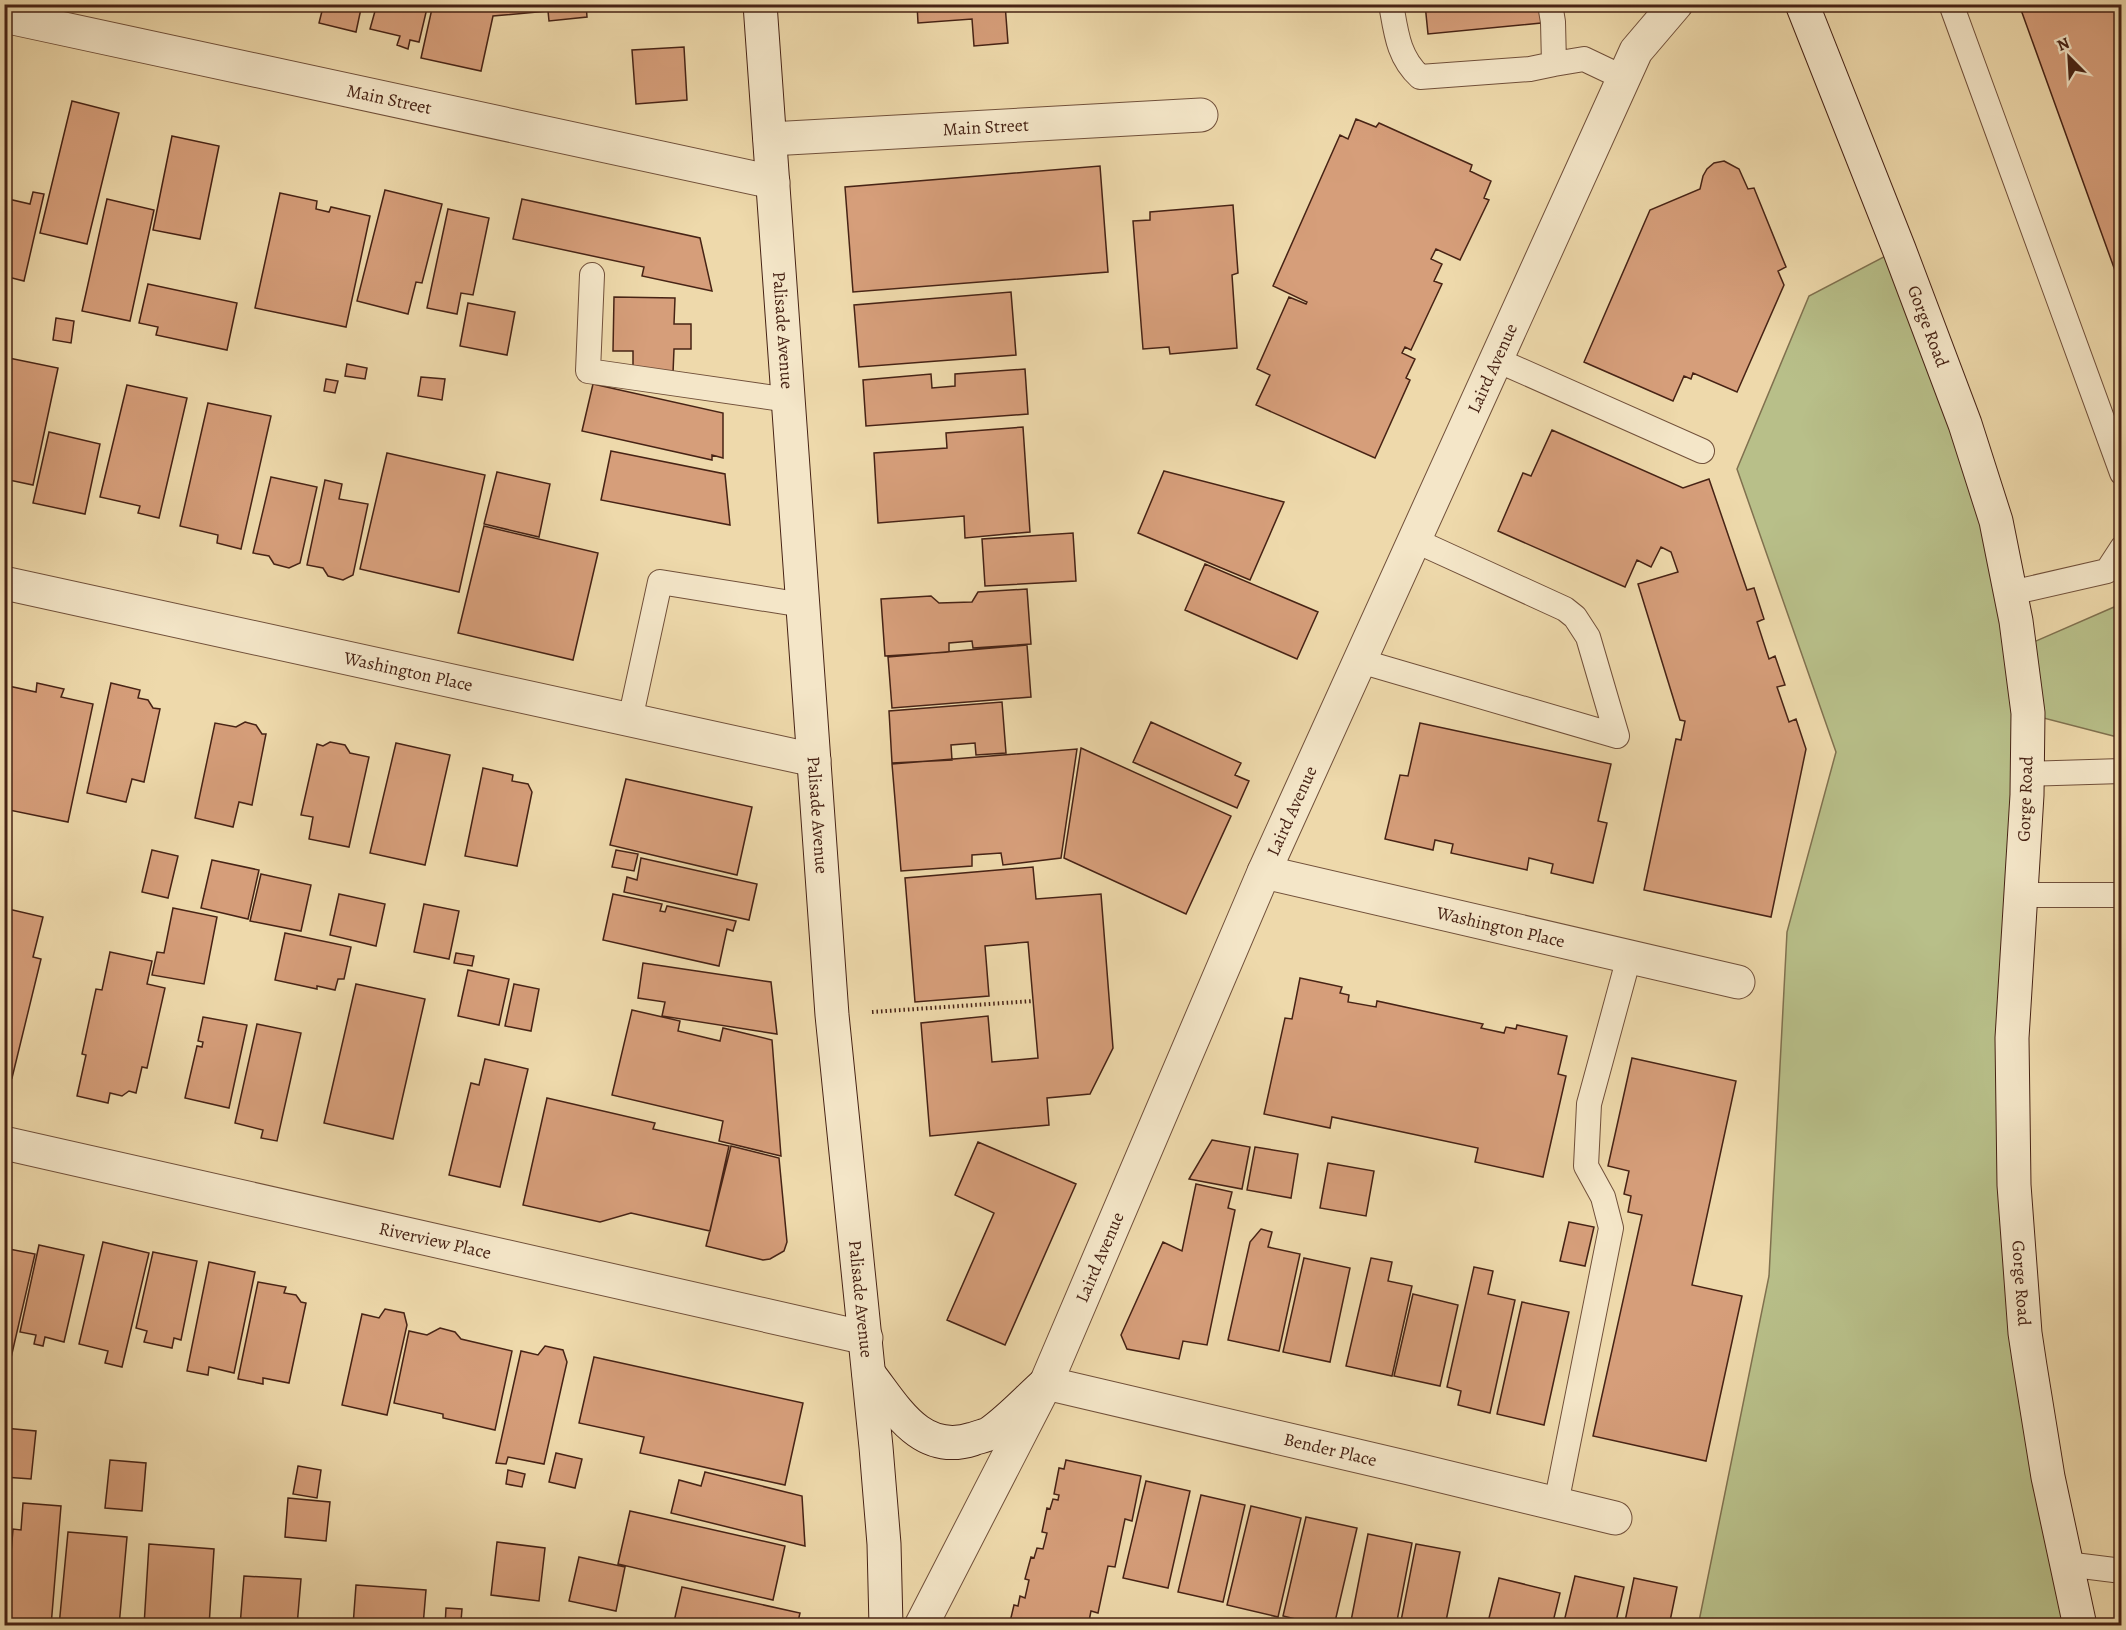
<svg xmlns="http://www.w3.org/2000/svg" width="2126" height="1630" viewBox="0 0 2126 1630" font-family="Alegreya,serif">
<style>
.green{fill:#b8bf89;stroke:#80714f;stroke-width:1.5}
.building{fill:#d69e7a;stroke:#472315;stroke-width:1.5}
.lines{fill:none;stroke-linecap:round;stroke-linejoin:round}
.lane-casing{stroke:#71503a;stroke-width:26}
.street-casing{stroke:#71503a;stroke-width:35}
.secondary-casing{stroke:#472315;stroke-width:35}
.path{stroke:#472315;stroke-width:4;stroke-dasharray:1.5 3;stroke-linecap:butt}
.lane{stroke:#f4e6c8;stroke-width:24}
.street{stroke:#f4e6c8;stroke-width:33}
.secondary{stroke:#f4e6c8;stroke-width:33}
.labels{text-anchor:middle;dominant-baseline:central;stroke-width:4.5;stroke-linejoin:round;paint-order:stroke}
.street-label{font-size:18px;fill:#472315;stroke:#f4e6c8}
</style>
<rect width="100%" height="100%" fill="#eed9ab"/>
<filter id="stains"><feTurbulence type="fractalNoise" baseFrequency=".00333" numOctaves="4"/><feColorMatrix values="0 0 0 0 .2 0 0 0 0 .09 0 0 0 0 .02 0 0 0 .5 -.17"/></filter>
<radialGradient id="worn" r=".72"><stop offset=".6" stop-color="#630" stop-opacity="0"/><stop offset="1" stop-color="#630" stop-opacity=".3"/></radialGradient>
<path class="green" d="M 1899,249 L 2020,648 L 2121,604 L 2121,738 L 2028,714 L 2014,1185 L 2080,1625 L 1698,1626 L 1769,1276 L 1787,932 L 1836,752 L 1737,469 L 1809,296 Z"/>
<path class="building" d="M 314,4 L 362,4 L 356,32 L 319,23 L 322,11 L 313,9 Z
M 377,4 L 428,4 L 419,42 L 410,40 L 408,49 L 397,45 L 400,36 L 370,29 Z
M 433,4 L 586,4 L 587,17 L 549,21 L 548,11 L 493,16 L 481,71 L 421,58 Z
M 832,4 L 873,4 L 832,7 Z
M 917,4 L 1005,4 L 1008,43 L 974,46 L 972,19 L 918,23 Z
M 1053,4 L 1092,4 L 1053,7 Z
M 1425,4 L 1549,4 L 1551,22 L 1428,34 Z
M 2026,4 L 2122,4 L 2122,290 L 2020,7 Z
M 684,47 L 687,100 L 636,104 L 632,50 Z
M 72,101 L 119,113 L 87,244 L 40,233 Z
M 1356,119 L 1376,127 L 1379,123 L 1472,165 L 1470,171 L 1491,181 L 1484,198 L 1489,200 L 1460,260 L 1436,249 L 1431,259 L 1442,264 L 1434,281 L 1442,284 L 1411,350 L 1405,347 L 1402,353 L 1415,359 L 1406,378 L 1410,380 L 1375,458 L 1256,405 L 1270,375 L 1257,369 L 1289,297 L 1306,304 L 1307,302 L 1273,286 L 1340,135 L 1348,139 Z
M 172,136 L 219,146 L 200,239 L 153,230 Z
M 1724,161 L 1739,169 L 1748,189 L 1754,188 L 1786,267 L 1778,271 L 1784,285 L 1737,392 L 1693,373 L 1691,379 L 1684,376 L 1673,401 L 1584,362 L 1650,210 L 1700,189 L 1703,176 L 1707,169 L 1714,163 Z
M 1100,166 L 1108,272 L 853,292 L 845,187 Z
M 385,190 L 442,204 L 422,283 L 416,282 L 408,314 L 357,301 Z
M 33,192 L 44,194 L 24,281 L 4,276 L 4,198 L 30,204 Z
M 280,193 L 317,201 L 316,209 L 329,212 L 331,207 L 370,216 L 346,327 L 255,308 Z
M 107,199 L 154,210 L 130,321 L 82,311 Z
M 522,199 L 700,238 L 712,291 L 642,276 L 644,267 L 513,239 Z
M 1233,205 L 1238,273 L 1232,275 L 1237,348 L 1170,354 L 1169,347 L 1143,349 L 1133,221 L 1150,220 L 1150,212 Z
M 448,209 L 489,218 L 473,295 L 461,293 L 457,314 L 427,308 Z
M 148,284 L 237,303 L 227,350 L 156,335 L 158,327 L 139,323 Z
M 1011,292 L 1016,355 L 859,367 L 854,305 Z
M 614,297 L 675,298 L 674,324 L 691,324 L 691,349 L 674,349 L 673,373 L 633,372 L 633,351 L 613,351 Z
M 468,303 L 515,312 L 507,355 L 460,346 Z
M 56,318 L 74,321 L 71,343 L 53,340 Z
M 4,357 L 58,368 L 33,485 L 4,479 Z
M 347,364 L 367,368 L 365,379 L 345,376 Z
M 1025,369 L 1028,414 L 866,426 L 863,380 L 931,374 L 932,388 L 955,386 L 955,374 Z
M 421,377 L 445,379 L 442,400 L 418,396 Z
M 326,379 L 338,381 L 335,393 L 324,391 Z
M 593,384 L 723,413 L 723,458 L 712,455 L 712,460 L 582,431 Z
M 127,385 L 187,398 L 159,518 L 138,513 L 140,506 L 100,497 Z
M 208,403 L 271,416 L 241,549 L 217,543 L 218,535 L 180,526 Z
M 1023,427 L 1030,532 L 965,538 L 964,516 L 878,523 L 874,453 L 947,448 L 946,433 Z
M 1552,430 L 1683,488 L 1709,479 L 1747,590 L 1754,588 L 1764,619 L 1757,622 L 1769,659 L 1775,656 L 1785,685 L 1777,687 L 1789,722 L 1796,719 L 1806,749 L 1771,917 L 1644,890 L 1676,739 L 1681,740 L 1685,721 L 1680,720 L 1638,584 L 1678,572 L 1671,552 L 1661,547 L 1651,567 L 1637,560 L 1625,587 L 1498,531 L 1523,473 L 1531,476 Z
M 49,432 L 100,444 L 85,514 L 33,503 Z
M 611,451 L 725,474 L 730,525 L 601,500 Z
M 387,453 L 485,475 L 459,592 L 360,569 Z
M 1164,471 L 1284,502 L 1250,580 L 1138,533 Z
M 497,472 L 550,484 L 539,537 L 484,524 Z
M 271,477 L 317,487 L 300,563 L 289,568 L 274,564 L 269,556 L 253,553 Z
M 325,480 L 342,484 L 339,499 L 368,504 L 353,575 L 343,580 L 328,576 L 323,568 L 307,565 Z
M 484,526 L 598,553 L 573,660 L 458,633 Z
M 1073,533 L 1076,581 L 985,586 L 982,539 Z
M 1205,564 L 1318,612 L 1297,659 L 1185,610 Z
M 1027,589 L 1031,644 L 973,648 L 972,641 L 949,643 L 949,652 L 885,656 L 881,599 L 931,596 L 939,603 L 972,602 L 978,592 Z
M 1027,645 L 1031,697 L 892,708 L 888,657 Z
M 37,683 L 64,689 L 61,697 L 93,704 L 68,822 L 4,809 L 4,685 L 36,692 Z
M 111,683 L 140,690 L 138,698 L 148,700 L 153,708 L 160,709 L 144,782 L 132,779 L 126,802 L 87,793 Z
M 1002,702 L 1006,753 L 976,755 L 975,743 L 951,745 L 952,760 L 892,763 L 889,711 Z
M 245,722 L 256,725 L 262,734 L 266,734 L 252,805 L 239,802 L 233,827 L 195,818 L 215,723 L 236,727 Z
M 1151,722 L 1241,763 L 1235,775 L 1249,781 L 1237,808 L 1133,762 Z
M 1420,723 L 1611,764 L 1598,821 L 1607,823 L 1593,883 L 1551,873 L 1553,864 L 1529,858 L 1527,870 L 1451,853 L 1453,844 L 1435,840 L 1433,850 L 1385,839 L 1400,775 L 1408,776 Z
M 330,742 L 345,745 L 350,753 L 369,757 L 349,847 L 309,839 L 313,817 L 301,815 L 317,744 L 323,746 Z
M 396,743 L 450,755 L 425,865 L 370,853 Z
M 1081,748 L 1231,816 L 1186,914 L 1064,858 Z
M 1077,749 L 1061,858 L 1003,865 L 1001,853 L 972,855 L 972,866 L 901,871 L 892,764 Z
M 483,768 L 513,775 L 512,781 L 528,784 L 532,792 L 517,866 L 465,856 Z
M 626,779 L 752,807 L 737,875 L 610,845 Z
M 152,850 L 178,856 L 168,898 L 142,892 Z
M 616,850 L 638,854 L 634,871 L 612,867 Z
M 641,858 L 757,884 L 749,920 L 624,892 L 627,877 L 637,880 Z
M 212,860 L 259,870 L 248,919 L 201,908 Z
M 1033,867 L 1036,899 L 1101,894 L 1113,1048 L 1090,1094 L 1047,1098 L 1049,1125 L 930,1136 L 921,1023 L 988,1016 L 992,1062 L 1038,1058 L 1028,942 L 985,946 L 989,996 L 915,1002 L 905,878 Z
M 261,874 L 311,885 L 301,931 L 250,921 Z
M 339,894 L 385,904 L 376,946 L 330,935 Z
M 613,894 L 662,904 L 660,911 L 665,912 L 667,906 L 736,921 L 733,931 L 727,929 L 719,966 L 603,940 Z
M 424,904 L 459,911 L 449,959 L 414,952 Z
M 4,908 L 43,917 L 33,957 L 41,959 L 12,1078 L 4,1076 Z
M 173,908 L 217,917 L 204,984 L 152,975 L 157,952 L 164,953 Z
M 285,933 L 351,947 L 344,979 L 338,979 L 335,990 L 317,986 L 317,989 L 275,980 Z
M 110,952 L 152,961 L 147,984 L 165,988 L 147,1068 L 142,1067 L 136,1093 L 129,1091 L 122,1096 L 110,1093 L 108,1103 L 77,1096 L 86,1055 L 82,1054 L 96,989 L 102,990 Z
M 456,953 L 474,956 L 472,966 L 454,963 Z
M 643,963 L 771,982 L 777,1034 L 662,1016 L 665,1002 L 638,998 Z
M 468,970 L 509,979 L 499,1025 L 458,1016 Z
M 1300,978 L 1342,987 L 1340,993 L 1349,995 L 1348,1002 L 1376,1007 L 1377,1001 L 1483,1024 L 1481,1028 L 1504,1033 L 1506,1027 L 1516,1029 L 1517,1025 L 1567,1036 L 1558,1074 L 1566,1076 L 1543,1177 L 1475,1162 L 1478,1148 L 1332,1117 L 1330,1128 L 1264,1114 L 1285,1018 L 1292,1019 Z
M 356,984 L 425,999 L 393,1139 L 324,1123 Z
M 514,984 L 539,989 L 531,1031 L 505,1026 Z
M 632,1010 L 680,1021 L 678,1031 L 720,1041 L 723,1028 L 772,1040 L 781,1156 L 719,1141 L 723,1121 L 612,1095 Z
M 203,1017 L 247,1025 L 229,1108 L 185,1098 L 197,1046 L 202,1047 L 203,1042 L 198,1041 Z
M 257,1024 L 301,1033 L 277,1141 L 261,1138 L 263,1130 L 235,1123 Z
M 1632,1058 L 1736,1081 L 1692,1285 L 1742,1296 L 1706,1461 L 1593,1436 L 1642,1215 L 1628,1212 L 1631,1196 L 1624,1194 L 1629,1171 L 1608,1166 Z
M 485,1059 L 528,1069 L 500,1187 L 449,1175 L 471,1083 L 479,1085 Z
M 547,1098 L 655,1123 L 653,1129 L 729,1146 L 710,1231 L 631,1213 L 600,1222 L 523,1205 Z
M 1212,1140 L 1250,1147 L 1242,1189 L 1189,1179 Z
M 978,1142 L 1076,1184 L 1005,1345 L 947,1320 L 994,1213 L 955,1195 Z
M 731,1146 L 779,1158 L 787,1242 L 784,1251 L 770,1259 L 763,1260 L 706,1246 Z
M 1255,1147 L 1298,1154 L 1291,1198 L 1247,1190 Z
M 1328,1163 L 1374,1171 L 1366,1216 L 1320,1208 Z
M 1196,1184 L 1232,1192 L 1228,1208 L 1235,1210 L 1207,1345 L 1183,1341 L 1179,1359 L 1127,1349 L 1121,1335 L 1163,1242 L 1182,1251 Z
M 1569,1222 L 1594,1227 L 1585,1266 L 1560,1261 Z
M 1261,1229 L 1272,1232 L 1268,1247 L 1300,1254 L 1279,1351 L 1228,1340 L 1250,1242 Z
M 103,1242 L 149,1253 L 122,1367 L 105,1363 L 108,1351 L 79,1344 Z
M 39,1245 L 84,1255 L 64,1342 L 45,1337 L 43,1346 L 34,1344 L 36,1335 L 20,1332 Z
M 4,1248 L 35,1254 L 4,1388 Z
M 153,1252 L 197,1261 L 181,1340 L 174,1338 L 172,1348 L 144,1342 L 147,1331 L 136,1328 Z
M 1304,1258 L 1350,1268 L 1330,1362 L 1283,1352 Z
M 1371,1258 L 1392,1262 L 1388,1281 L 1412,1286 L 1392,1376 L 1346,1366 Z
M 209,1262 L 255,1272 L 234,1373 L 209,1367 L 208,1375 L 187,1371 Z
M 1474,1267 L 1493,1271 L 1488,1294 L 1515,1300 L 1490,1413 L 1458,1405 L 1461,1391 L 1447,1387 Z
M 258,1282 L 286,1287 L 284,1293 L 296,1295 L 301,1302 L 306,1303 L 289,1383 L 263,1378 L 263,1384 L 238,1379 Z
M 1413,1294 L 1458,1305 L 1440,1386 L 1394,1376 Z
M 1522,1302 L 1569,1312 L 1544,1425 L 1497,1414 Z
M 385,1309 L 404,1313 L 407,1325 L 387,1415 L 342,1405 L 362,1314 L 379,1318 Z
M 440,1328 L 455,1332 L 461,1339 L 512,1351 L 495,1430 L 443,1418 L 443,1414 L 394,1403 L 409,1331 L 427,1335 Z
M 545,1346 L 563,1350 L 567,1362 L 544,1464 L 508,1457 L 506,1464 L 496,1463 L 521,1351 L 538,1355 Z
M 594,1357 L 803,1403 L 785,1485 L 640,1453 L 644,1437 L 579,1423 Z
M 4,1428 L 36,1431 L 31,1479 L 4,1477 Z
M 556,1453 L 582,1459 L 575,1488 L 549,1482 Z
M 110,1460 L 146,1463 L 142,1511 L 105,1508 Z
M 1066,1460 L 1141,1476 L 1132,1521 L 1125,1519 L 1115,1567 L 1108,1566 L 1098,1613 L 1091,1611 L 1088,1626 L 1009,1626 L 1014,1605 L 1018,1606 L 1020,1596 L 1025,1598 L 1029,1580 L 1025,1579 L 1031,1557 L 1034,1558 L 1037,1548 L 1043,1549 L 1047,1533 L 1042,1532 L 1047,1508 L 1050,1509 L 1053,1499 L 1058,1500 L 1059,1495 L 1054,1494 L 1059,1468 L 1064,1469 Z
M 298,1466 L 321,1470 L 317,1498 L 293,1494 Z
M 508,1470 L 525,1474 L 522,1487 L 506,1484 Z
M 705,1472 L 802,1496 L 805,1546 L 671,1513 L 679,1480 L 701,1486 Z
M 1146,1481 L 1190,1491 L 1168,1588 L 1123,1578 Z
M 1201,1495 L 1245,1505 L 1223,1602 L 1178,1592 Z
M 288,1498 L 330,1502 L 326,1541 L 285,1537 Z
M 23,1503 L 61,1506 L 51,1626 L 5,1626 L 13,1529 L 21,1530 Z
M 1251,1506 L 1301,1518 L 1278,1617 L 1227,1605 Z
M 630,1511 L 785,1546 L 773,1600 L 618,1564 Z
M 1306,1517 L 1357,1528 L 1334,1626 L 1324,1626 L 1283,1616 Z
M 68,1532 L 127,1537 L 119,1626 L 59,1626 Z
M 1368,1534 L 1412,1543 L 1396,1626 L 1350,1626 Z
M 497,1542 L 545,1548 L 539,1601 L 491,1595 Z
M 149,1544 L 214,1549 L 209,1626 L 144,1626 Z
M 1416,1544 L 1460,1552 L 1445,1626 L 1400,1626 Z
M 579,1557 L 625,1567 L 616,1611 L 569,1601 Z
M 244,1576 L 301,1579 L 297,1626 L 240,1626 Z
M 1575,1576 L 1624,1587 L 1615,1626 L 1563,1626 Z
M 1499,1578 L 1560,1593 L 1552,1626 L 1487,1626 Z
M 1634,1578 L 1677,1587 L 1669,1626 L 1624,1626 Z
M 356,1585 L 426,1590 L 423,1626 L 353,1626 Z
M 682,1587 L 800,1613 L 797,1626 L 673,1626 Z
M 446,1608 L 462,1609 L 461,1621 L 482,1622 L 481,1626 L 445,1626 Z"/>
<g class="lines">
<defs>
<path id="lane" d="M 1391,4 C 1396,32 1398,57 1420,77 L 1530,69 L 1554,64
M 1550,4 L 1553,22 L 1554,64 L 1584,59 L 1624,78
M 1951,4 L 2122,473
M 592,275 L 588,371 L 789,400
M 1497,360 L 1702,451
M 2011,593 L 2107,571 L 2122,548
M 1360,661 L 1617,736 L 1588,637 L 1575,617 L 1565,609 L 1414,540
M 630,720 L 660,582 L 803,605
M 2027,774 L 2122,771
M 2021,895 L 2122,895
M 1556,1504 L 1611,1228 L 1603,1197 L 1586,1166 L 1589,1104 L 1629,957
M 2066,1564 L 2122,1571"/>
<g id="street">
<path id="s1" d="M 4,16 L 773,182"/>
<path id="s2" d="M 770,139 L 1201,115"/>
<path id="s3" d="M 4,583 L 814,760"/>
<path id="s4" d="M 1264,872 L 1738,982"/>
<path id="s5" d="M 4,1143 L 866,1338"/>
<path id="s6" d="M 1046,1383 L 1409,1468 L 1615,1518"/>
<path id="s7" d="M 921,1626 L 1046,1383 L 1264,872 L 1636,51 L 1676,4"/>
</g>
<g id="secondary">
<path id="s8" d="M 760,4 L 832,1015 L 876,1447 L 884,1544 L 886,1626"/>
<path id="s9" d="M 1802,4 L 1899,249 L 1965,424 L 1996,521 L 2016,621 L 2028,713 L 2027,795 L 2012,1038 L 2014,1185 L 2025,1333 L 2030,1366 L 2048,1477 L 2080,1626"/>
<path d="M 869,1374 C 896,1409 921,1456 973,1439 C 978,1437 985,1436 990,1433 C 1010,1419 1028,1399 1046,1383"/>
</g>
</defs>
<use href="#lane" class="lane-casing"/>
<use href="#street" class="street-casing"/>
<use href="#secondary" class="secondary-casing"/>
<path class="path" d="M 872,1012 L 1033,1001"/>
<use href="#lane" class="lane"/>
<use href="#street" class="street"/>
<use href="#secondary" class="secondary"/>
</g>
<g class="labels">
<g class="street-label">
<text stroke="none"><textPath href="#s1" startOffset="394">Main Street</textPath></text>
<text stroke="none"><textPath href="#s2" startOffset="216">Main Street</textPath></text>
<text stroke="none"><textPath href="#s9" startOffset="346">Gorge Road</textPath></text>
<text stroke="none"><textPath href="#s8" startOffset="327">Palisade Avenue</textPath></text>
<text stroke="none"><textPath href="#s7" startOffset="1382">Laird Avenue</textPath></text>
<text stroke="none"><textPath href="#s3" startOffset="414">Washington Place</textPath></text>
<text transform="translate(2025 799) rotate(-88)">Gorge Road</text>
<text stroke="none"><textPath href="#s7" startOffset="896">Laird Avenue</textPath></text>
<text stroke="none"><textPath href="#s8" startOffset="813">Palisade Avenue</textPath></text>
<text stroke="none"><textPath href="#s4" startOffset="243">Washington Place</textPath></text>
<text stroke="none"><textPath href="#s5" startOffset="442">Riverview Place</textPath></text>
<text stroke="none"><textPath href="#s7" startOffset="410">Laird Avenue</textPath></text>
<text stroke="none"><textPath href="#s9" startOffset="1318">Gorge Road</textPath></text>
<text stroke="none"><textPath href="#s8" startOffset="1299">Palisade Avenue</textPath></text>
<text stroke="none"><textPath href="#s6" startOffset="292">Bender Place</textPath></text>
</g>
</g>
<rect width="2126" height="1630" fill="none" stroke="#eed9ab" stroke-width="24"/>
<rect x="6" y="6" width="2114" height="1618" fill="none" stroke="#472315" stroke-width="3"/>
<rect x="12" y="12" width="2102" height="1606" fill="none" stroke="#472315" stroke-width="1.5"/>
<g transform="translate(2069 57) rotate(336)" stroke="#f4e6c8" stroke-width="4.5" paint-order="stroke">
<path d="M0-4.5L10 22L0 15L-10 22Z" fill="#472315"/>
<text y="-9" font-size="16" font-weight="bold" text-anchor="middle" fill="#472315">N</text>
</g>
<rect width="100%" height="100%" filter="url(#stains)"/>
<rect width="100%" height="100%" fill="url(#worn)"/>
</svg>
